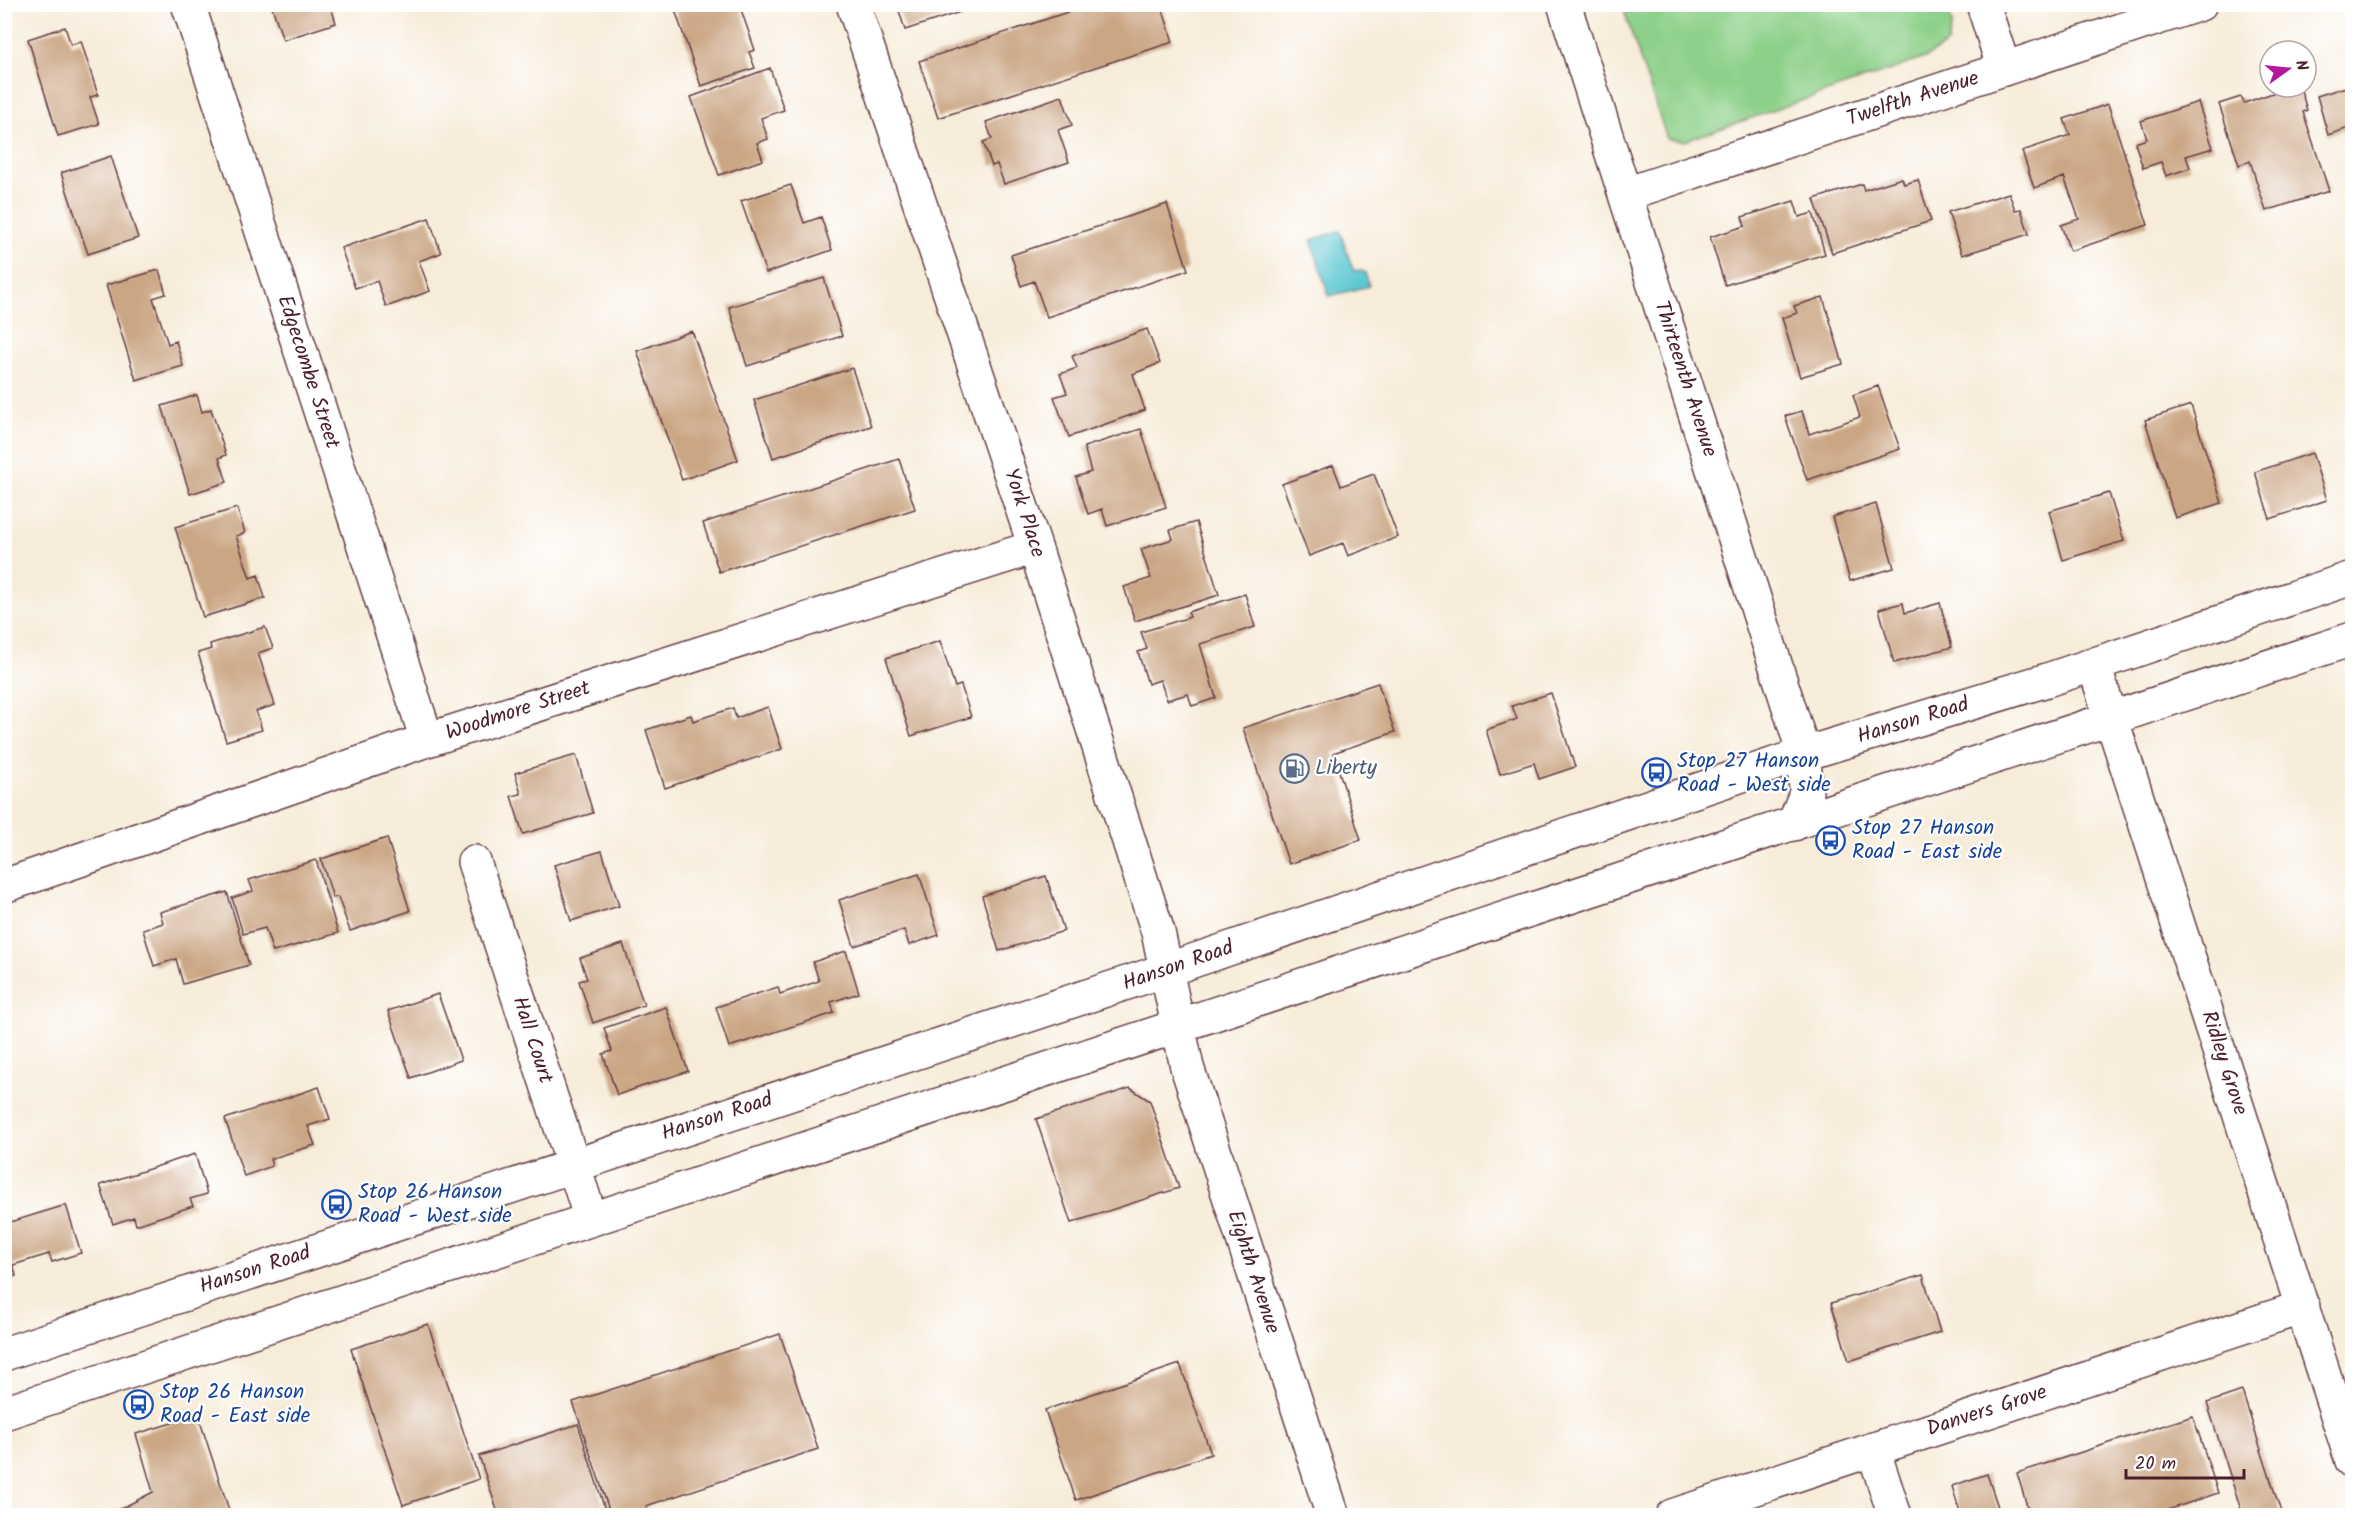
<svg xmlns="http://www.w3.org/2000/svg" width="2357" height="1520" viewBox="0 0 2357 1520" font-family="Kalam,sans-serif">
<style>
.green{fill:#8dd089;stroke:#6c785a;stroke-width:1.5}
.water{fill:#5bc7d2;stroke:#52737e;stroke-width:1.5}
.building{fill:#cba684}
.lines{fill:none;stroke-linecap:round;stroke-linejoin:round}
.minor-casing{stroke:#643e45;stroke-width:36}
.major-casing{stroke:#643e45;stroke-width:36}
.minor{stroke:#fff;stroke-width:33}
.major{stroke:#fff;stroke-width:33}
.labels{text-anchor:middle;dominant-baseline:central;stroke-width:4.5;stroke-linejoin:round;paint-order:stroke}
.street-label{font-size:21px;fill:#4a1f2b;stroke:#fff}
.transit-label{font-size:21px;fill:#164399;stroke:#fff;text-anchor:start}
.service-label{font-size:21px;fill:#4e5e75;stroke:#fff;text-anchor:start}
</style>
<rect width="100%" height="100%" fill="#fff"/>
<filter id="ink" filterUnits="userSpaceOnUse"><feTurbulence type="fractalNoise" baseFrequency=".0167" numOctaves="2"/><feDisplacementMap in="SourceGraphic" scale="12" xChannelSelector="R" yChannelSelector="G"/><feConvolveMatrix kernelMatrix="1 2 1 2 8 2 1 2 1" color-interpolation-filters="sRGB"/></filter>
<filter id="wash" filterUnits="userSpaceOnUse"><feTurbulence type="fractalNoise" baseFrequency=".008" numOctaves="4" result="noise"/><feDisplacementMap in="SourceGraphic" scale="24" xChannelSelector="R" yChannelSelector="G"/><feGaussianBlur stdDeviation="1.35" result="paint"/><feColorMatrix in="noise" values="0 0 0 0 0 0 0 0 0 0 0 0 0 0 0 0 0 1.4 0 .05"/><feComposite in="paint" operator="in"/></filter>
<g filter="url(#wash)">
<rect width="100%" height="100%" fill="#f7ecd9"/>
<path class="green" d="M 1622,5 L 1946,5 L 1952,23 L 1948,43 L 1925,58 L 1685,141 L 1667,139 Z"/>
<path class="water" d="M 1340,231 L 1353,270 L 1365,272 L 1369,286 L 1329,296 L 1311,240 Z"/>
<g id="blocks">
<path class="building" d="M 271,4 L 330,4 L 336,23 L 283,40 Z
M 673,4 L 739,4 L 755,50 L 749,52 L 755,68 L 701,86 Z
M 897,4 L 981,4 L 982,5 L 905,30 Z
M 1092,4 L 1161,4 L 1173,42 L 938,118 L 919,61 Z
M 65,27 L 71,45 L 81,41 L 98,95 L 90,97 L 99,124 L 58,136 L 28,39 Z
M 770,68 L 784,110 L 761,118 L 768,139 L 757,143 L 763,160 L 719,175 L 691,97 Z
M 2352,85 L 2352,127 L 2328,135 L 2317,96 Z
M 2290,87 L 2300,87 L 2307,110 L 2303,112 L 2329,191 L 2266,211 L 2250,161 L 2239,165 L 2219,104 L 2241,97 L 2244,103 Z
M 1062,96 L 1072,125 L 1058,130 L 1069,162 L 1004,184 L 997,164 L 992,166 L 983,142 L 992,139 L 986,122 Z
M 2198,102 L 2213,148 L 2186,156 L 2190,168 L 2166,176 L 2161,162 L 2143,168 L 2135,143 L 2147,139 L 2141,121 Z
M 2108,104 L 2148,225 L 2070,251 L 2061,225 L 2079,219 L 2064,177 L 2034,188 L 2022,151 L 2070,135 L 2064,119 Z
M 111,156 L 138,238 L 88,254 L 61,173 Z
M 1902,178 L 1904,184 L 1918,180 L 1931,221 L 1832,253 L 1814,199 L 1862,184 L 1864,190 Z
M 791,185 L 804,223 L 821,217 L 832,250 L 766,273 L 741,201 Z
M 2009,193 L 2015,210 L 2021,209 L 2029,234 L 1962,255 L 1948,212 Z
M 1794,201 L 1799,217 L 1813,213 L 1825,254 L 1725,285 L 1710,237 L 1745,226 L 1742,217 Z
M 1167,204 L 1188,270 L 1047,317 L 1034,281 L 1021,286 L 1011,255 Z
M 429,218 L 441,253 L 419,261 L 430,291 L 386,307 L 377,281 L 355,288 L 341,248 Z
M 159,270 L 166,294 L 153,298 L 168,344 L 176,341 L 183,366 L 136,380 L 106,285 Z
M 824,278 L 842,336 L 747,366 L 729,307 Z
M 1823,297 L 1843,364 L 1800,377 L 1782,318 L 1797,313 L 1794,306 Z
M 1147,329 L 1160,363 L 1133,374 L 1145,410 L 1069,437 L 1054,397 L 1067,393 L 1060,374 L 1077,368 L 1072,356 Z
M 692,331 L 738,460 L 682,480 L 637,351 Z
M 852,368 L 871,426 L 773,458 L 754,400 Z
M 1878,386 L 1900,449 L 1807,480 L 1785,416 L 1802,411 L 1809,434 L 1860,417 L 1853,395 Z
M 197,395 L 202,412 L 211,409 L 226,455 L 219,458 L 227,482 L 190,494 L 162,406 Z
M 2191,405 L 2222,503 L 2175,518 L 2145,420 Z
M 1141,429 L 1166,507 L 1107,526 L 1102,509 L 1088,514 L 1076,477 L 1091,472 L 1084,447 Z
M 2312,453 L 2327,500 L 2270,519 L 2255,472 Z
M 899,459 L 915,509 L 719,572 L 703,523 Z
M 1333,465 L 1341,486 L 1374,474 L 1398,537 L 1348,556 L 1343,543 L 1309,556 L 1282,484 Z
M 2109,493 L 2124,541 L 2063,560 L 2049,511 Z
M 1876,504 L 1894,568 L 1850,581 L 1832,517 Z
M 237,508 L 245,533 L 236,536 L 250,578 L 258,575 L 265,598 L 203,617 L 175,527 Z
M 1196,522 L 1219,595 L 1135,621 L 1124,587 L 1151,578 L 1141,549 L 1173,539 L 1170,530 Z
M 1245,594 L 1255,627 L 1200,644 L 1216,698 L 1192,706 L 1188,694 L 1167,700 L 1160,680 L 1148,684 L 1138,652 L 1147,649 L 1141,632 L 1190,617 L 1188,612 Z
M 1903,603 L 1905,613 L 1940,603 L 1952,647 L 1894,663 L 1879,609 Z
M 265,627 L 273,648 L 258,653 L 275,705 L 256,711 L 262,730 L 226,741 L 198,653 L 211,649 L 210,644 Z
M 940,641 L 955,687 L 961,685 L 971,717 L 911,736 L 886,658 Z
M 1378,683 L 1395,732 L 1333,753 L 1361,840 L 1289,864 L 1243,728 Z
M 1551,693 L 1575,767 L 1539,779 L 1534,763 L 1500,774 L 1486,730 L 1517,719 L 1512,706 Z
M 768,707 L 782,749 L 665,788 L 646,730 L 691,715 L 693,721 L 733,708 L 736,718 Z
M 576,755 L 593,813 L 523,834 L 511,796 L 521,794 L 515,773 Z
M 387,838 L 410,911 L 350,931 L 338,897 L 333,898 L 321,859 Z
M 602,851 L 619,906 L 571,921 L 554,865 Z
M 316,860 L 338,933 L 273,952 L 265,928 L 243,934 L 232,898 L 253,891 L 249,880 Z
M 919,874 L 939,935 L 909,945 L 904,930 L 854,946 L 839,900 Z
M 1046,876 L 1064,931 L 999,951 L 982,896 Z
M 227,892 L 249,965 L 183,984 L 176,959 L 154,966 L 143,930 L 163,923 L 160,912 Z
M 623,944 L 644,1005 L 593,1023 L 579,981 L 587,979 L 580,958 Z
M 846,951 L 859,993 L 831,1002 L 834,1013 L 729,1047 L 716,1007 L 778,987 L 780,994 L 819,981 L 813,962 Z
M 438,994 L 461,1060 L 411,1078 L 388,1011 Z
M 666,1007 L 688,1071 L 617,1095 L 603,1054 L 612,1051 L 604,1028 Z
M 319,1087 L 330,1119 L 308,1126 L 315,1145 L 270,1159 L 272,1166 L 244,1176 L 225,1119 Z
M 1130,1088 L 1150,1101 L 1179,1188 L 1071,1223 L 1036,1119 Z
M 195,1154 L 207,1194 L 190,1199 L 193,1206 L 136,1225 L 134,1217 L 113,1224 L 100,1185 Z
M 66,1205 L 81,1253 L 52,1262 L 49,1254 L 13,1265 L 16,1276 L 4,1279 L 4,1224 Z
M 1923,1275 L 1940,1332 L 1849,1361 L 1831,1303 Z
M 428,1324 L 479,1479 L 403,1505 L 351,1349 Z
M 780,1334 L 818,1449 L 646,1506 L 649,1516 L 611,1516 L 573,1402 Z
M 1180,1364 L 1211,1454 L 1076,1500 L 1045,1410 Z
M 2242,1391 L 2281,1512 L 2270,1516 L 2243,1516 L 2207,1403 Z
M 198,1415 L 231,1516 L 107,1516 L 153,1492 L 136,1434 Z
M 2193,1416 L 2218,1493 L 2150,1516 L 2030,1516 L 2017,1473 Z
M 578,1424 L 607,1516 L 499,1516 L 479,1456 Z
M 1987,1474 L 2001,1516 L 1961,1516 L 1952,1486 Z"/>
</g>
</g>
<g filter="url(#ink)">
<use href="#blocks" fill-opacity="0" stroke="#643e45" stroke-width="1.5"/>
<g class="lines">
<defs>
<path id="minor" d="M 188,4 L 427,740
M 853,4 L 1035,547 L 1158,932 L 1187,1067 L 1333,1516
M 1564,4 L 1804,754
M 1983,4 L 2004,69
M 1626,194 L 2200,4
M 2094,665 L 2352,1461
M 474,862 L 591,1219
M 4,886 L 427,740 L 1035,547
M 1873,1449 L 1895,1516
M 1672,1516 L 2303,1307"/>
<path id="major" d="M 1794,824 L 1806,793 L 1804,754
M 4,1354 L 1166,970 L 1804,754 L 2047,680 L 2352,578
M 4,1413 L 2352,639"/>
</defs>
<use href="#minor" class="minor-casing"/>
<use href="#major" class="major-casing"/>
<use href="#minor" class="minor"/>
<use href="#major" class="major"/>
</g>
</g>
<defs>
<symbol id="fuel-ring" viewBox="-11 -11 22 22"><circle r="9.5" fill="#fff" stroke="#5c6f8a" stroke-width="1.5"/><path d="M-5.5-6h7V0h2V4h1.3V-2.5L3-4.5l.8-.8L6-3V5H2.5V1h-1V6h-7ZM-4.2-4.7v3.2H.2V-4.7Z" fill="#5c6f8a"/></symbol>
<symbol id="bus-ring" viewBox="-11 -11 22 22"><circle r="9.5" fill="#fff" stroke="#1a4fb4" stroke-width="1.5"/><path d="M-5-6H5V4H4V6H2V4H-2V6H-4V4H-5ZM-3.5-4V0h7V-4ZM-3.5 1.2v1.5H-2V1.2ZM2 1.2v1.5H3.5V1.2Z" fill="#1a4fb4"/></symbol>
</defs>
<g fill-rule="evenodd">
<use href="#fuel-ring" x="1278" y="752" width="33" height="33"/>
<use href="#bus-ring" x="1640" y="756" width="33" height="33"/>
<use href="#bus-ring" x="1814" y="824" width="33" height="33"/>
<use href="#bus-ring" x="320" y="1188" width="33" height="33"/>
<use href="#bus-ring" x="122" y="1388" width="33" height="33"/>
</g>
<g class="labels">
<g class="street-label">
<text transform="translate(1913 99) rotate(-18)">Twelfth Avenue</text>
<text transform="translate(308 372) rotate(72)">Edgecombe Street</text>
<text transform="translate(1685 379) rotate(72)">Thirteenth Avenue</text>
<text transform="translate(1024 513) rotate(72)">York Place</text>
<text transform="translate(518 711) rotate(-18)">Woodmore Street</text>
<text transform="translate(1913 721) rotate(-17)">Hanson Road</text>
<text transform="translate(1178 966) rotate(-19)">Hanson Road</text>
<text transform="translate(532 1040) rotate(72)">Hall Court</text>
<text transform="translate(2224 1063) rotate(72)">Ridley Grove</text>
<text transform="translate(717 1117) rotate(-18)">Hanson Road</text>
<text transform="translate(255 1270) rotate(-18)">Hanson Road</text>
<text transform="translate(1253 1272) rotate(72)">Eighth Avenue</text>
<text transform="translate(1987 1411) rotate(-18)">Danvers Grove</text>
</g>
<g class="transit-label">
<text x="1677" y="761">Stop 27 Hanson<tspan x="1677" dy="24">Road - West side</tspan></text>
<text x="1852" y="828">Stop 27 Hanson<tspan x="1852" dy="24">Road - East side</tspan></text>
<text x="358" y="1192">Stop 26 Hanson<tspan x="358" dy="24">Road - West side</tspan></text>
<text x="160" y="1392">Stop 26 Hanson<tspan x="160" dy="24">Road - East side</tspan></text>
</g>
<g class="service-label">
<text x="1315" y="768">Liberty</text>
</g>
</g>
<rect width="2357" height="1520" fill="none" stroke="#fff" stroke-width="24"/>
<g transform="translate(2288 69) rotate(75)"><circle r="28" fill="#ffffff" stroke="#b7a5aa" stroke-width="1.5"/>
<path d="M0-4.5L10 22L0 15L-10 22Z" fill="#b5179e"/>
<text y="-9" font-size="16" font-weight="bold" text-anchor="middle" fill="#4a1f2b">N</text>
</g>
<path d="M2126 1469v9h118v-9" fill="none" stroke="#4a1f2b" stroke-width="3"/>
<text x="2135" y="1469" font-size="18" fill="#4a1f2b" stroke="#ffffff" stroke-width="4.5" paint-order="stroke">20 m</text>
</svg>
